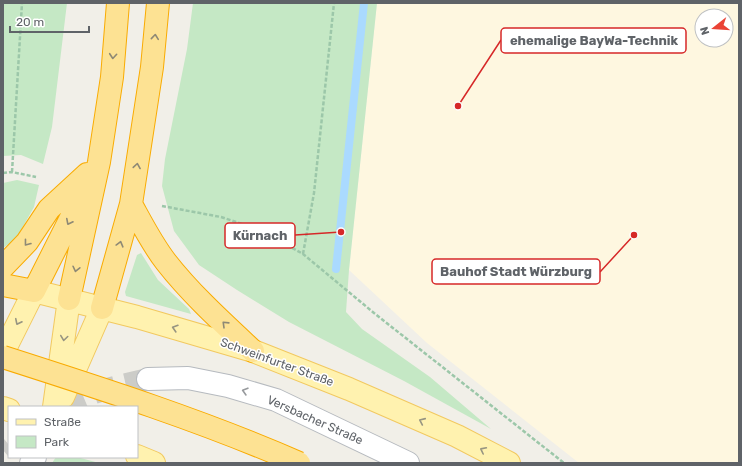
<svg xmlns="http://www.w3.org/2000/svg" width="742" height="466" viewBox="0 0 742 466" font-family="Rubik,sans-serif">
<style>
.commercial{fill:#fef7e0;fill-rule:evenodd}
.green{fill:#c5e8c5}
.lines{fill:none;stroke-linecap:round;stroke-linejoin:round}
.stream{stroke:#aadaff;stroke-width:8}
.secondary-tunnel{stroke:#ccccc8;stroke-width:22;stroke-dasharray:22 11;stroke-linecap:butt}
.secondary-casing{stroke:#b6babf;stroke-width:24}
.primary-casing{stroke:#f2c960;stroke-width:24}
.highway-casing{stroke:#f9ab00;stroke-width:24}
.path{stroke:#9cc7a9;stroke-width:2.5;stroke-dasharray:4 2;stroke-linecap:butt}
.secondary{stroke:#fff;stroke-width:22}
.primary{stroke:#fff2af;stroke-width:22}
.highway{stroke:#fde293;stroke-width:22}
.highway-bridge-casing{stroke:#f9ab00;stroke-width:24;stroke-linecap:butt}
.highway-bridge{stroke:#fde293;stroke-width:22}
.oneway{stroke:#8e8975}
.oneway2{stroke:#979581}
.oneway3{stroke:#979a9d}
.labels{text-anchor:middle;dominant-baseline:central;stroke-width:3;stroke-linejoin:round;paint-order:stroke}
.street-label{font-size:12px;fill:#5f6368;stroke:#fff}
.leader{fill:none;stroke:#d62828;stroke-width:1.5}
.callout-dot{fill:#d62828;stroke:#fff;stroke-width:1.5}
.callout{fill:#fff;stroke:#d62828;stroke-width:1.5}
.callout-label{font-size:13px;text-anchor:middle;font-weight:bold;fill:#5f6368}
</style>
<rect width="100%" height="100%" fill="#f1efe8"/>
<path class="commercial" d="M 377,3 L 739,3 L 739,463 L 579,463 L 427,343 L 349,270 ZM 702,16 L 726,16 L 726,40 L 702,40 Z"/>
<path class="green" d="M 3,3 L 67,3 L 52,127 L 43,164 L 21,155 L 3,156 Z
M 193,3 L 377,3 L 349,270 L 346,312 L 362,329 L 430,377 L 491,429 L 404,381 L 289,322 L 237,290 L 199,265 L 174,231 L 162,186 L 165,159 L 187,49 Z
M 17,180 L 39,185 L 34,207 L 16,239 L 3,248 L 3,183 Z
M 141,253 L 158,280 L 189,309 L 191,314 L 126,296 L 125,292 L 137,255 Z
M 56,457 L 77,457 L 99,463 L 52,463 Z"/>
<g class="lines">
<path class="stream" d="M 336,269 L 364,3"/>
<path class="secondary-tunnel" d="M 64,407 C 90,391 119,386 148,379
M 3,450 L 9,445"/>
<defs>
<path id="secondary" d="M 148,379 L 188,378 L 228,386 L 276,400 L 408,463
M 31,463 L 35,457"/>
<path id="primary" d="M 3,353 L 34,291 L 137,317 L 253,351 L 349,389 L 457,436 L 509,463
M 63,397 L 102,308
M 54,407 L 69,299
M 3,408 L 9,410
M 137,456 L 154,463"/>
<path id="highway" d="M 131,204 C 142,224 152,244 166,262 C 191,294 223,323 253,351
M 3,267 L 27,242 L 49,209 L 87,174
M 3,285 L 34,291 L 86,188
M 69,299 L 99,162 L 112,77 L 118,3
M 102,308 L 131,204 L 152,67 L 158,3"/>
</defs>
<use href="#secondary" class="secondary-casing"/>
<use href="#primary" class="primary-casing"/>
<use href="#highway" class="highway-casing"/>
<path class="path" d="M 12,172 L 22,3
M 3,173 L 12,172 L 36,177
M 162,206 L 221,217 L 263,231 L 303,254 L 374,313 L 564,463
M 303,254 L 314,193 L 334,3"/>
<use href="#secondary" class="secondary"/>
<use href="#primary" class="primary"/>
<use href="#highway" class="highway"/>
<defs>
<path id="highway-bridge" d="M 3,357 C 103,389 203,421 299,463"/>
</defs>
<use href="#highway-bridge" class="highway-bridge-casing"/>
<use href="#highway-bridge" class="highway-bridge"/>
</g>
<defs><path id="oneway-chevron" d="M-2-3.5L2.5 0L-2 3.5" fill="none" stroke-width="1.6" stroke-linecap="round" stroke-linejoin="round"/></defs>
<g class="oneway">
<use href="#oneway-chevron" transform="translate(155 37) rotate(-84)"/>
<use href="#oneway-chevron" transform="translate(113 56) rotate(95)"/>
<use href="#oneway-chevron" transform="translate(137 166) rotate(-81)"/>
<use href="#oneway-chevron" transform="translate(69 222) rotate(117)"/>
<use href="#oneway-chevron" transform="translate(27 243) rotate(128)"/>
<use href="#oneway-chevron" transform="translate(120 244) rotate(-75)"/>
<use href="#oneway-chevron" transform="translate(76 269) rotate(103)"/>
<use href="#oneway-chevron" transform="translate(225 324) rotate(-136)"/>
</g>
<g class="oneway2">
<use href="#oneway-chevron" transform="translate(18 322) rotate(116)"/>
<use href="#oneway-chevron" transform="translate(175 328) rotate(-163)"/>
<use href="#oneway-chevron" transform="translate(64 338) rotate(98)"/>
<use href="#oneway-chevron" transform="translate(422 421) rotate(-156)"/>
<use href="#oneway-chevron" transform="translate(483 450) rotate(-153)"/>
</g>
<use class="oneway3" href="#oneway-chevron" transform="translate(245 391) rotate(-164)"/>
<g class="labels">
<g class="street-label">
<text transform="translate(277 362) rotate(20)">Schweinfurter Straße</text>
<text transform="translate(315 420) rotate(24)">Versbacher Straße</text>
</g>
</g>
<path class="leader" d="M458 106L501 40M341 232L295 235M634 235L600 272"/>
<g class="callout-dot">
<circle cx="458" cy="106" r="4"/>
<circle cx="341" cy="232" r="4"/>
<circle cx="634" cy="235" r="4"/>
</g>
<g class="callout">
<rect x="501" y="28" width="185" height="25" rx="4"/>
<rect x="225" y="223" width="70" height="25" rx="4"/>
<rect x="432" y="259" width="168" height="25" rx="4"/>
</g>
<g class="callout-label">
<text x="594" y="45">ehemalige BayWa-Technik</text>
<text x="260" y="240">Kürnach</text>
<text x="516" y="276">Bauhof Stadt Würzburg</text>
</g>
<rect width="742" height="466" fill="none" stroke="#5f6368" stroke-width="8"/>
<rect x="8" y="406" width="130" height="52" fill="#ffffff" stroke="#bfc1c3"/>
<rect x="16" y="419" width="20" height="6" fill="#fff2af" stroke="#bfc1c3"/>
<text x="44" y="426" font-size="12" fill="#5f6368">Straße</text>
<rect x="16" y="436" width="20" height="12" fill="#c5e8c5" stroke="#bfc1c3"/>
<text x="44" y="446" font-size="12" fill="#5f6368">Park</text>
<g transform="translate(714 28) rotate(253)"><circle r="19" fill="#ffffff" stroke="#bfc1c3"/>
<path d="M0-3L7 15L0 10L-7 15Z" fill="#ea4335"/>
<text y="-6" font-size="11" font-weight="bold" text-anchor="middle" fill="#5f6368">N</text>
</g>
<path d="M10 26v6h79v-6" fill="none" stroke="#5f6368" stroke-width="2"/>
<text x="16" y="26" font-size="12" fill="#5f6368" stroke="#ffffff" stroke-width="3" paint-order="stroke">20 m</text>
</svg>
